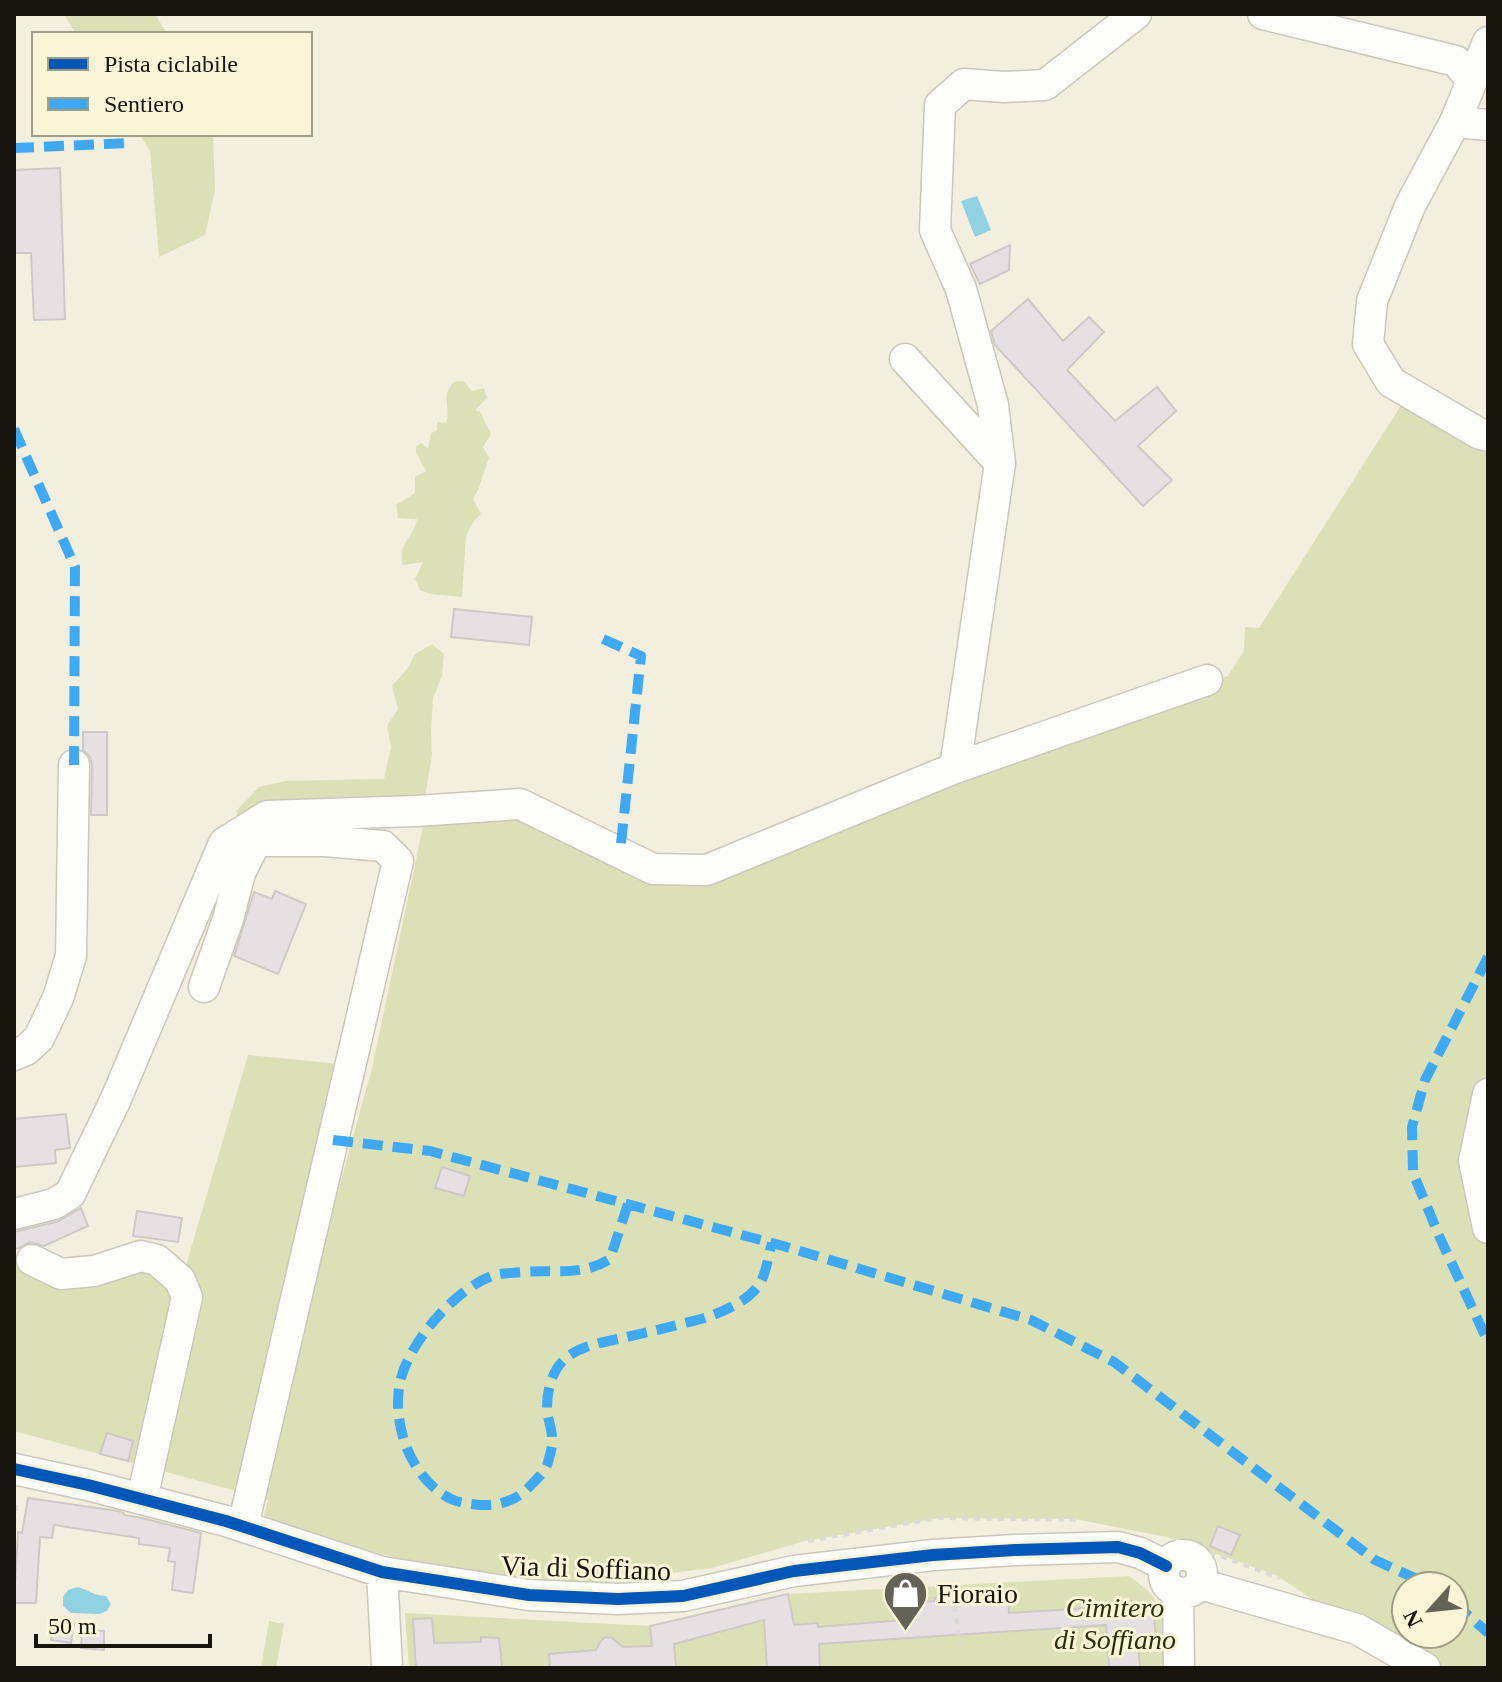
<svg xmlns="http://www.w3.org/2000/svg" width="1502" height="1682" viewBox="0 0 1502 1682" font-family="'Times New Roman',serif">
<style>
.green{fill:#dce0b7;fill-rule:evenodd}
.water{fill:#90d2e2}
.building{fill:#e7e0e3;stroke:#cec9c7;stroke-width:2}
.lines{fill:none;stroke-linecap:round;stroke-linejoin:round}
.minor-casing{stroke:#cac7bb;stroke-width:33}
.path{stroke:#dcdbd6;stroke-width:4;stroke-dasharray:6 6;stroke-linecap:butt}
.minor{stroke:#fdfdfa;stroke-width:30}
.quiet{stroke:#3fa9f5;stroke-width:10;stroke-dasharray:20 10;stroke-linecap:butt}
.cycleway-casing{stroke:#fbf5d7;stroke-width:17}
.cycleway{stroke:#0057b8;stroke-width:12}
.labels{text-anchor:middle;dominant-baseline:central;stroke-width:6;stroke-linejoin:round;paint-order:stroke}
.street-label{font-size:28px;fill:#18160c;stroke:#fbf5d7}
.poi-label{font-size:28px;fill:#18160c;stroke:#fbf5d7;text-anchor:start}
.park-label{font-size:28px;font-style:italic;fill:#2b2f0d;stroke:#fbf5d7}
</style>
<rect width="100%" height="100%" fill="#f3efdf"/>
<path class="green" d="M 64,14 L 155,14 L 167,34 L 76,34 Z
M 139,134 L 213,134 L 215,190 L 205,235 L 159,257 L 150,151 Z
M 463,381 L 472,391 L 484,388 L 487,398 L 475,410 L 480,412 L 491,434 L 483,447 L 489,458 L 478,490 L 473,499 L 481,514 L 474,521 L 466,536 L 462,597 L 430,594 L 420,590 L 415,579 L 423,562 L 403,565 C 397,544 414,537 417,519 L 398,518 L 396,505 L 415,493 L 415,477 L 426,471 L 416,453 L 416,446 L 422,443 L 428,449 L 431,433 L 437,431 L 437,422 L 446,423 C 450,414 445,403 447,393 C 447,392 453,383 453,382 Z
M 1407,396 L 1488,430 L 1488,1668 L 1425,1668 L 1357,1629 L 1276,1575 L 1171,1538 L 1075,1519 L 939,1518 L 805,1541 L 712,1568 L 630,1578 L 556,1584 L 480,1577 L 392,1557 L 263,1520 L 268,1500 L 254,1496 L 372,1068 L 425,817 L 524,816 L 662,885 L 1049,747 L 1228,676 L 1244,651 L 1245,627 L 1259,628 ZM 1406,1586 L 1454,1586 L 1454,1634 L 1406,1634 Z
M 432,644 L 444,654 L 442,676 L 433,698 L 431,732 L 432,755 L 425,797 L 238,817 L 236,811 L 259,787 L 285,781 L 384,779 L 391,747 L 387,726 L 398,709 L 392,686 L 407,669 L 415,654 Z
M 248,1055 L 340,1064 L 240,1492 L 14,1431 L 14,1264 L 76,1256 L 184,1272 Z
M 1129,1576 C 1169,1604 1168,1623 1174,1668 L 409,1668 L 405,1613 L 650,1626 L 788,1594 Z
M 269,1621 L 284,1624 L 276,1668 L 261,1668 Z"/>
<path class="water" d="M 977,196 L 991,230 L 975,237 L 961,201 Z
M 78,1587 C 89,1590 95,1596 106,1596 L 111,1604 L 107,1611 L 99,1614 L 71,1613 L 63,1606 L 63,1597 L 68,1590 Z"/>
<path class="building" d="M 60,168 L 65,319 L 34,320 L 31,253 L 14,253 L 14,170 Z
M 1010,245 L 1009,270 L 980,284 L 970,264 Z
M 1028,299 L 1063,341 L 1089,317 L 1104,332 L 1067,370 L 1115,421 L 1157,387 L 1176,411 L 1138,446 L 1172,480 L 1143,506 L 995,345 L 991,331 Z
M 454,609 L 532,617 L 529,645 L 451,637 Z
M 83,732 L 107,732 L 107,815 L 91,815 L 92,765 L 90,757 L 83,750 Z
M 275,891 L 306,904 L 278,974 L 234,956 L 254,892 L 272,899 Z
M 66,1114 L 70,1148 L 55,1150 L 56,1163 L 14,1167 L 14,1119 Z
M 442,1167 L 470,1176 L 464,1196 L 435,1188 Z
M 81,1208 L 88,1226 L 44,1246 L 30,1242 L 19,1248 L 14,1249 L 14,1232 L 59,1221 Z
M 137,1211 L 182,1218 L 178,1242 L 133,1236 Z
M 107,1433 L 133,1441 L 128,1461 L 100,1454 Z
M 28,1498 L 118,1511 L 124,1513 L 124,1515 L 142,1518 L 201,1533 L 193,1593 L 172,1590 L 175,1562 L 168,1561 L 170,1548 L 139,1544 L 139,1538 L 54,1525 L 52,1538 L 40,1537 L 36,1603 L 14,1603 L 18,1532 L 22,1533 Z
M 1218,1526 L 1240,1535 L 1231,1555 L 1210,1546 Z
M 788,1594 L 794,1625 L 817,1623 L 818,1627 L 916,1619 L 915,1602 L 936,1601 L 935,1598 L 985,1594 L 985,1597 L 1008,1595 L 1009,1613 L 1108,1607 L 1107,1602 L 1131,1601 L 1131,1608 L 1153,1606 L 1156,1639 L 1138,1640 L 1140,1668 L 1109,1668 L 1106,1625 L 819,1644 L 820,1668 L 767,1668 L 764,1620 L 674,1644 L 676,1668 L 550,1668 L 549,1654 L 596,1650 L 600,1642 L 605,1637 L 612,1638 L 623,1647 L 652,1646 L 650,1626 Z
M 432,1618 L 434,1643 L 481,1642 L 481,1637 L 499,1638 L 502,1668 L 416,1668 L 413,1619 Z
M 55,1620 L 74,1623 L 71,1643 L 51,1640 Z
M 82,1630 L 104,1631 L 104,1650 L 81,1648 Z"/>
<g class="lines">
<defs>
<path id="minor" d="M 1263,14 L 1456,61 L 1472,81
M 1488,42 L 1455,122 L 1410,206 L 1372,301 L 1368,344 L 1391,382 L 1480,434 L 1488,436
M 1455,122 L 1488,125
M 905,359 L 1000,463
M 955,768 L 1000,463 L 993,405 L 961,289 L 935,230 L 940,105 L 964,84 L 1004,87 L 1045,85 L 1136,14
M 204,987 L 228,919 L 240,873 L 256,841 L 325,841 L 383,846 L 398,861 L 243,1526
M 14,1055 L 26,1050 L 39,1038 L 58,998 L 71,956 L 74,765
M 1488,1094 L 1474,1161 L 1488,1228
M 14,1214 L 54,1204 L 70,1194 L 115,1101 L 224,843 L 267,816 L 416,811 L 520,804 L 653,869 L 707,870 L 955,768 L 1207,680
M 32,1260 L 61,1274 L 94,1271 L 141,1256 L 157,1260 L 180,1280 L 187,1297 L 142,1499
M 14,1469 L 88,1485 L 226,1521 L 382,1572 L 529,1595 L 618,1599 L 683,1596 L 794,1571 L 933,1555 L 1015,1550 L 1118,1547 L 1140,1553 L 1166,1566
M1164 1574a19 19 0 1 1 38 0a19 19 0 1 1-38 0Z
M 382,1572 L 387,1668
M 1200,1584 L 1357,1629 L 1425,1668
M 1178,1592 L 1179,1668"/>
</defs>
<use href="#minor" class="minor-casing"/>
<path class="path" d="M 14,1523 L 16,1505
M 1176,1540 L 1280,1578
M 808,1541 L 939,1518 L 1081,1520
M 952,1582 L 960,1646"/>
<use href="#minor" class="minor"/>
<path class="quiet" d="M 14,148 L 130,143
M 14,429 L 75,567 L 74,765
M 603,639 L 641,656 L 620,853
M 1488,957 L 1425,1080 L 1412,1127 L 1413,1173 L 1440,1238 L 1488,1342
M 333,1140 L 430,1151 L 783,1246 L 1031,1320 L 1114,1362 L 1375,1560 L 1432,1586
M 628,1204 L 610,1259 C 580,1277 555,1269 522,1272 C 512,1273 500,1273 492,1276 C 455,1289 411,1341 401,1378 C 390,1421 410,1479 451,1499 C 460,1503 471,1504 481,1505 C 499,1506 518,1500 530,1486 C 536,1480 546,1471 548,1462 C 550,1455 553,1445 552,1438 C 552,1428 547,1418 547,1408 C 547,1388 553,1366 570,1355 C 585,1345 605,1342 622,1338 C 650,1332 677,1325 705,1318 C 724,1311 747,1302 759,1285 C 766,1275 768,1256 772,1243
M 1454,1603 L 1488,1633"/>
<defs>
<path id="cycleway" d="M 14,1469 L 88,1485 L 226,1521 L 382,1572 L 529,1595 L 618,1599 L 683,1596 L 794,1571 L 933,1555 L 1015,1550 L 1118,1547 L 1140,1553 L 1166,1566"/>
</defs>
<use href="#cycleway" class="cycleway-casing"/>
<use href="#cycleway" class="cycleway"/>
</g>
<defs>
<symbol id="shop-pin" viewBox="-11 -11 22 30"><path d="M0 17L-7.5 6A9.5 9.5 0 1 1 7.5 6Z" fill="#656256" stroke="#fbf5d7"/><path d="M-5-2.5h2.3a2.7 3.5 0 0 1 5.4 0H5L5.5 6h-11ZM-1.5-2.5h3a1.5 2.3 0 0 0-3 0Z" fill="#fff"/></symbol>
</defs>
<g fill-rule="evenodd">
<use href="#shop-pin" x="880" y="1568" width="51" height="69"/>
</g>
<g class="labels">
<g class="street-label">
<text transform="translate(586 1568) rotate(2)">Via di Soffiano</text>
</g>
<g class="poi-label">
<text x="937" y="1593">Fioraio</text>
</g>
<g class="park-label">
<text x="1115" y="1607">Cimitero<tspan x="1115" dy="32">di Soffiano</tspan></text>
</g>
</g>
<rect width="1502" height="1682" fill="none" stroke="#18160c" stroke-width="32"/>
<rect x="32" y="32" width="280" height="104" fill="#fbf5d7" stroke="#a09c86" stroke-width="2"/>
<rect x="48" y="58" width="40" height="12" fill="#0057b8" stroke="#a09c86" stroke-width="2"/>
<text x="104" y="72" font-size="24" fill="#18160c">Pista ciclabile</text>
<rect x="48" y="98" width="40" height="12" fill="#3fa9f5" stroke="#a09c86" stroke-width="2"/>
<text x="104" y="112" font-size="24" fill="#18160c">Sentiero</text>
<g transform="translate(1430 1610) rotate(243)"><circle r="38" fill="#fbf5d7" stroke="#a09c86" stroke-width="2"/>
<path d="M0-6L14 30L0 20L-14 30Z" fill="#656256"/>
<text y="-12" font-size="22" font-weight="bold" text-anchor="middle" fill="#18160c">N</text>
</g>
<path d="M36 1634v12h174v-12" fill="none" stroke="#18160c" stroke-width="4"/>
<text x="48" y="1634" font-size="24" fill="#18160c" stroke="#fbf5d7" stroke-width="6" paint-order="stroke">50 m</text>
</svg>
